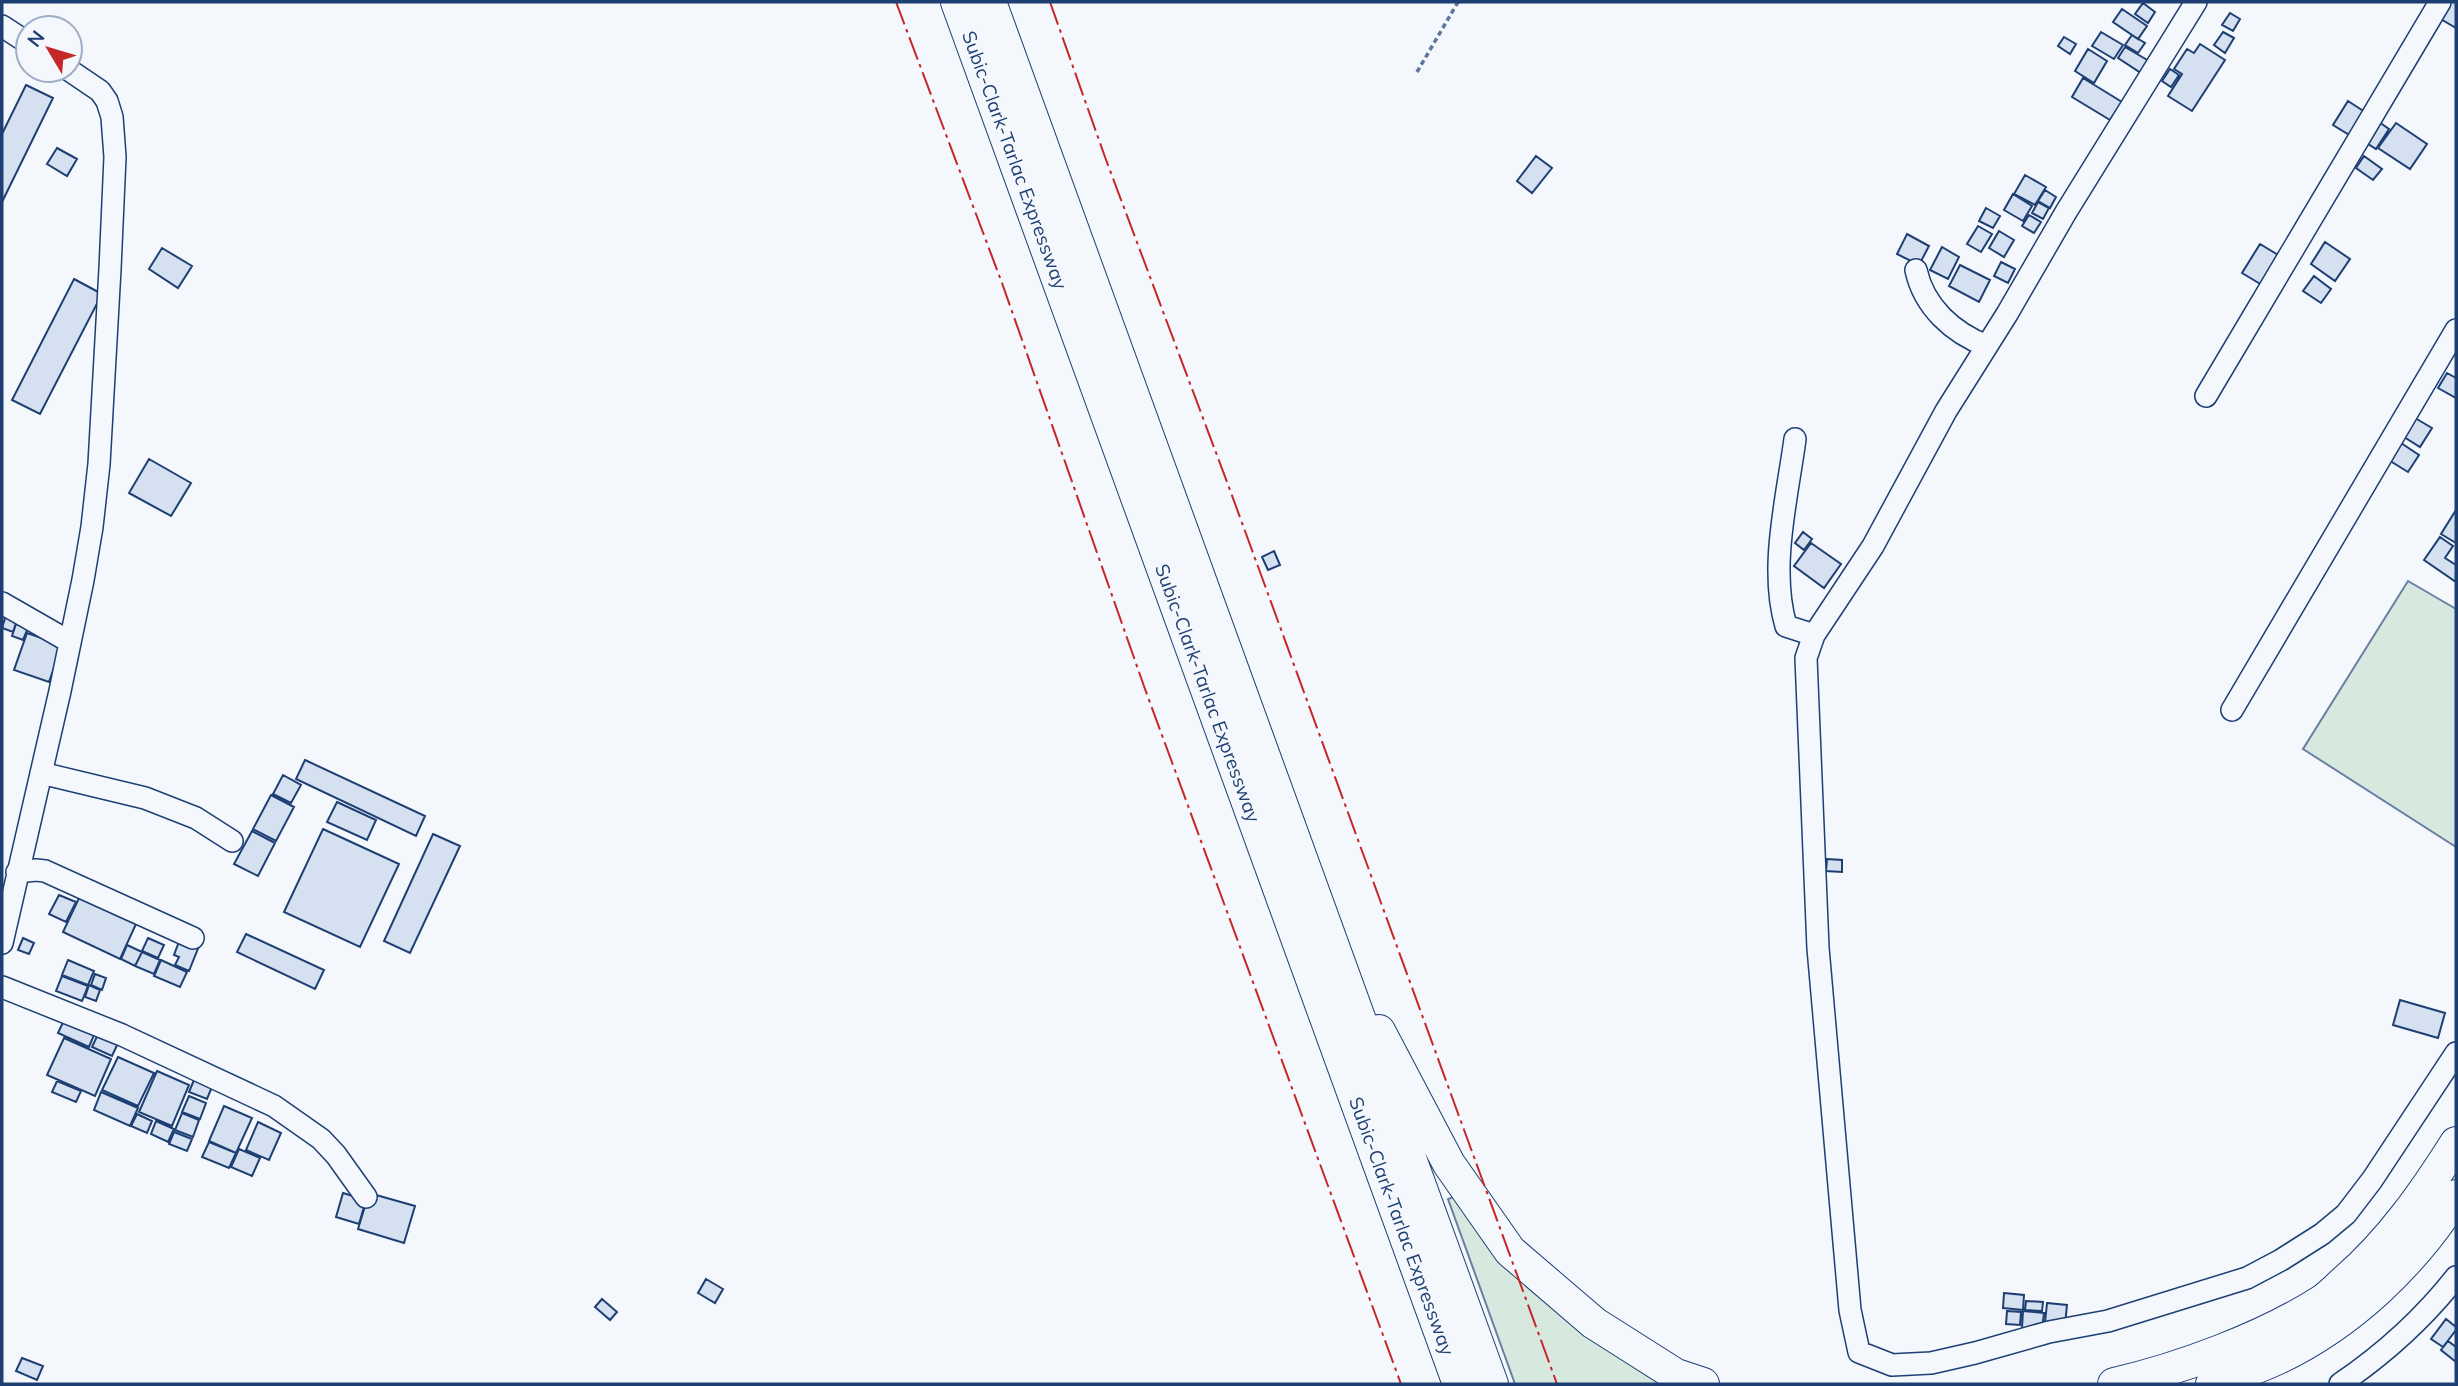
<svg xmlns="http://www.w3.org/2000/svg" width="2458" height="1386" viewBox="0 0 2458 1386" font-family="Mulish,sans-serif">
<style>
.green{fill:#d7e8df;stroke:#687fa3;stroke-width:2}
.building{fill:#d5e0f0;stroke:#1d3f73;stroke-width:2}
.lines{fill:none;stroke-linecap:round;stroke-linejoin:round}
.minor-casing{stroke:#1d3f73;stroke-width:24}
.highway-casing{stroke:#1d3f73;stroke-width:34}
.path{stroke:#5e769c;stroke-width:3.5;stroke-dasharray:5 3.5;stroke-linecap:butt}
.minor{stroke:#f4f7fb;stroke-width:21}
.highway{stroke:#f4f7fb;stroke-width:32}
.power{stroke:#c62828;stroke-width:2;stroke-dasharray:24 5 3.5 5;stroke-linecap:butt}
.labels{text-anchor:middle;dominant-baseline:central;stroke-width:5;stroke-linejoin:round;paint-order:stroke}
.street-label{font-size:19px;fill:#1d3f73;stroke:#f4f7fb}
</style>
<rect width="100%" height="100%" fill="#f4f7fb"/>
<path class="green" d="M 2408,581 L 2456,609 L 2456,847 L 2303,749 Z
M 1454,1197 L 1667,1384 L 1515,1384 L 1448,1199 Z"/>
<path class="building" d="M 2449,2 L 2456,2 L 2456,28 L 2439,18 Z
M 2143,3 L 2155,12 L 2148,23 L 2135,14 Z
M 2122,9 L 2147,26 L 2138,39 L 2113,22 Z
M 2230,13 L 2240,19 L 2233,31 L 2222,25 Z
M 2101,32 L 2123,45 L 2114,59 L 2092,46 Z
M 2223,32 L 2234,38 L 2225,53 L 2214,45 Z
M 2132,35 L 2145,43 L 2138,53 L 2125,45 Z
M 2064,37 L 2076,44 L 2070,54 L 2058,46 Z
M 2200,44 L 2225,60 L 2192,111 L 2168,96 L 2182,74 L 2174,69 L 2187,49 L 2194,53 Z
M 2125,47 L 2149,61 L 2141,73 L 2118,58 Z
M 2088,49 L 2107,61 L 2094,83 L 2075,71 Z
M 2170,69 L 2179,75 L 2171,87 L 2162,81 Z
M 2083,78 L 2122,102 L 2110,120 L 2072,97 Z
M 26,85 L 53,98 L 2,202 L 2,134 Z
M 2348,101 L 2365,112 L 2351,136 L 2333,125 Z
M 2379,122 L 2389,129 L 2376,149 L 2365,142 Z
M 2396,123 L 2427,144 L 2410,169 L 2378,148 Z
M 57,148 L 77,159 L 67,176 L 47,164 Z
M 1536,156 L 1552,168 L 1532,193 L 1517,181 Z
M 2364,156 L 2382,169 L 2373,180 L 2356,168 Z
M 2025,175 L 2046,187 L 2035,205 L 2014,194 Z
M 2045,190 L 2056,197 L 2050,208 L 2038,201 Z
M 2013,194 L 2032,206 L 2023,221 L 2004,210 Z
M 2038,202 L 2049,208 L 2043,219 L 2032,213 Z
M 1986,208 L 2000,216 L 1993,228 L 1979,221 Z
M 2029,215 L 2041,222 L 2034,233 L 2022,226 Z
M 1978,226 L 1992,234 L 1981,252 L 1967,244 Z
M 1999,231 L 2014,240 L 2004,257 L 1989,248 Z
M 1907,234 L 1929,246 L 1919,265 L 1897,254 Z
M 2325,242 L 2350,259 L 2335,281 L 2311,264 Z
M 2260,244 L 2280,256 L 2262,285 L 2242,273 Z
M 1942,247 L 1959,257 L 1948,279 L 1930,270 Z
M 162,248 L 192,266 L 178,288 L 149,269 Z
M 2001,262 L 2015,269 L 2008,283 L 1994,276 Z
M 1960,265 L 1990,280 L 1979,302 L 1949,286 Z
M 2314,276 L 2331,289 L 2321,303 L 2303,291 Z
M 74,279 L 102,294 L 40,414 L 12,400 Z
M 2447,373 L 2456,378 L 2456,398 L 2438,388 Z
M 2415,418 L 2432,428 L 2420,447 L 2404,437 Z
M 2398,441 L 2419,455 L 2408,472 L 2387,459 Z
M 149,459 L 191,483 L 171,516 L 129,493 Z
M 2456,510 L 2456,543 L 2441,534 Z
M 1803,532 L 1812,539 L 1804,550 L 1795,543 Z
M 2440,537 L 2453,546 L 2445,558 L 2456,565 L 2456,582 L 2424,560 Z
M 1811,543 L 1841,564 L 1824,588 L 1794,566 Z
M 1274,551 L 1280,565 L 1268,570 L 1262,557 Z
M 6,615 L 17,620 L 13,632 L 2,628 Z
M 16,624 L 28,628 L 23,640 L 12,636 Z
M 27,633 L 62,645 L 49,682 L 14,670 Z
M 305,760 L 425,816 L 416,836 L 296,779 Z
M 283,775 L 301,785 L 291,803 L 273,794 Z
M 271,795 L 294,807 L 276,841 L 253,829 Z
M 337,802 L 376,820 L 367,840 L 327,822 Z
M 323,829 L 399,864 L 360,947 L 284,912 Z
M 252,831 L 275,843 L 258,876 L 234,864 Z
M 433,834 L 460,846 L 410,953 L 384,941 Z
M 1827,859 L 1842,860 L 1842,872 L 1826,871 Z
M 59,895 L 76,902 L 66,922 L 49,914 Z
M 79,898 L 136,924 L 120,959 L 63,932 Z
M 246,934 L 324,970 L 315,989 L 237,952 Z
M 23,938 L 34,943 L 29,954 L 18,950 Z
M 148,938 L 164,945 L 158,958 L 142,951 Z
M 180,939 L 199,946 L 189,971 L 175,965 L 179,957 L 174,955 Z
M 127,945 L 142,952 L 135,966 L 121,959 Z
M 142,952 L 160,960 L 154,974 L 135,966 Z
M 68,960 L 94,971 L 88,985 L 62,975 Z
M 161,960 L 187,972 L 180,987 L 154,976 Z
M 95,974 L 106,978 L 102,990 L 91,985 Z
M 62,976 L 88,986 L 82,1001 L 56,991 Z
M 89,985 L 100,990 L 96,1001 L 85,997 Z
M 2400,1000 L 2445,1013 L 2438,1038 L 2393,1025 Z
M 67,1014 L 97,1028 L 89,1047 L 58,1033 Z
M 100,1030 L 120,1039 L 112,1056 L 92,1047 Z
M 64,1038 L 111,1059 L 95,1096 L 47,1075 Z
M 118,1057 L 154,1073 L 138,1106 L 102,1090 Z
M 157,1071 L 189,1085 L 172,1126 L 139,1112 Z
M 196,1075 L 214,1082 L 207,1099 L 189,1092 Z
M 57,1081 L 81,1091 L 76,1102 L 52,1092 Z
M 101,1092 L 138,1108 L 130,1126 L 94,1110 Z
M 189,1096 L 206,1103 L 200,1119 L 182,1112 Z
M 224,1106 L 252,1118 L 236,1153 L 209,1141 Z
M 182,1113 L 199,1120 L 193,1137 L 175,1130 Z
M 137,1114 L 152,1121 L 147,1133 L 131,1126 Z
M 156,1121 L 174,1129 L 168,1142 L 151,1134 Z
M 258,1122 L 281,1133 L 269,1160 L 246,1150 Z
M 174,1132 L 192,1139 L 187,1151 L 169,1144 Z
M 209,1142 L 236,1153 L 229,1168 L 202,1157 Z
M 239,1149 L 260,1158 L 252,1176 L 231,1167 Z
M 343,1193 L 366,1200 L 359,1224 L 336,1217 Z
M 369,1193 L 415,1206 L 404,1243 L 358,1229 Z
M 706,1279 L 723,1289 L 715,1303 L 698,1293 Z
M 2004,1293 L 2024,1295 L 2023,1310 L 2003,1308 Z
M 602,1299 L 617,1312 L 610,1320 L 595,1307 Z
M 2026,1301 L 2043,1302 L 2042,1311 L 2025,1310 Z
M 2047,1303 L 2067,1305 L 2065,1325 L 2045,1323 Z
M 2007,1311 L 2021,1312 L 2020,1325 L 2006,1324 Z
M 2023,1311 L 2044,1313 L 2042,1329 L 2022,1328 Z
M 2446,1319 L 2456,1327 L 2456,1330 L 2443,1347 L 2431,1339 Z
M 2448,1341 L 2456,1347 L 2456,1362 L 2441,1350 Z
M 22,1358 L 43,1366 L 37,1380 L 16,1371 Z"/>
<g class="lines">
<defs>
<path id="minor" d="M 2,26 L 28,43
M 1916,270 C 1924,307 1953,333 1987,346
M 2206,396 L 2440,2
M 1795,439 C 1787,499 1769,568 1786,626 L 1814,635 L 1873,546 L 1946,411 L 2007,314 L 2066,212 L 2196,2
M 2,603 L 70,642
M 1814,635 L 1806,658 L 1818,948 L 1850,1310 L 1859,1352 L 1892,1365 L 1931,1363 L 1975,1353 L 2049,1332 L 2108,1321 L 2247,1278 L 2281,1260 L 2322,1234 L 2346,1214 L 2372,1180 L 2456,1053
M 2232,710 L 2456,330
M 41,773 L 145,798 L 196,818 L 232,841
M 17,872 L 36,870 L 45,871 L 193,938
M 2,943 L 60,691 L 83,580 L 92,527 L 99,464 L 110,269 L 115,157 L 112,117 L 107,101 L 100,91 L 69,70
M 2,987 L 122,1035 L 274,1106 L 321,1139 L 336,1155 L 366,1197
M 2340,1384 C 2384,1354 2423,1319 2456,1277"/>
<path id="highway" d="M 957,2 L 1459,1384
M 990,2 L 1492,1384
M 1379,1031 L 1449,1164 L 1510,1251 L 1594,1323 L 1676,1375 L 1703,1384
M 2114,1384 C 2180,1369 2264,1338 2322,1301 C 2331,1295 2338,1287 2346,1280 C 2391,1241 2425,1192 2456,1143
M 2212,1384 C 2234,1376 2257,1368 2278,1358 C 2351,1323 2413,1264 2456,1196"/>
</defs>
<use href="#minor" class="minor-casing"/>
<use href="#highway" class="highway-casing"/>
<path class="path" d="M 1417,72 L 1458,2"/>
<use href="#minor" class="minor"/>
<use href="#highway" class="highway"/>
<path class="power" d="M 896,2 L 1002,283 L 1145,689 L 1401,1384
M 1050,2 L 1105,157 L 1230,490 L 1557,1384"/>
</g>
<g class="labels">
<g class="street-label">
<text transform="translate(1015 160) rotate(70)">Subic-Clark-Tarlac Expressway</text>
<text transform="translate(1208 693) rotate(70)">Subic-Clark-Tarlac Expressway</text>
<text transform="translate(1402 1226) rotate(70)">Subic-Clark-Tarlac Expressway</text>
</g>
</g>
<rect width="2458" height="1386" fill="none" stroke="#1d3f73" stroke-width="7"/>
<g transform="translate(49 49) rotate(308)"><circle r="33" fill="#f4f7fb" stroke="#9eadc5" stroke-width="2"/>
<path d="M0-5L12 26L0 18L-12 26Z" fill="#c62828"/>
<text y="-10" font-size="19" font-weight="bold" text-anchor="middle" fill="#1d3f73">N</text>
</g>
</svg>
